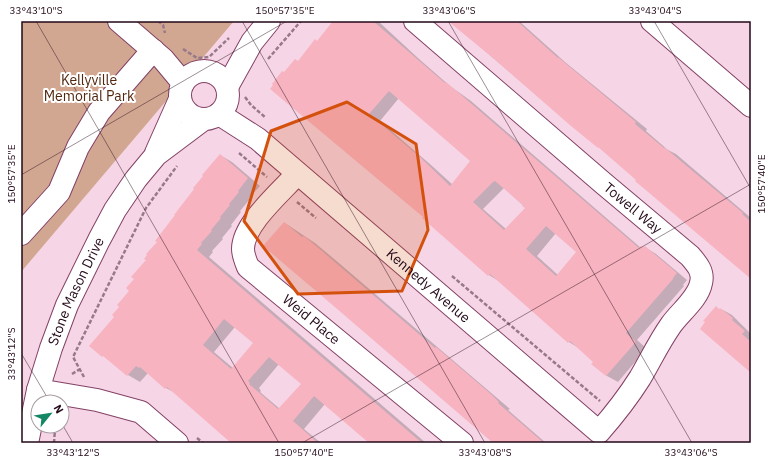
<svg xmlns="http://www.w3.org/2000/svg" width="772" height="464" viewBox="0 0 772 464" font-family="'IBM Plex Sans',sans-serif">
<style>
.green{fill:#d2a792}
.shadow{fill:#0003;fill-rule:evenodd}
.building{fill:#f8b3c0;fill-rule:evenodd}
.lines{fill:none;stroke-linecap:round;stroke-linejoin:round}
.minor-casing{stroke:#834166;stroke-width:24}
.path{stroke:#977989;stroke-width:2.5;stroke-dasharray:4 2;stroke-linecap:butt}
.minor{stroke:#fff;stroke-width:22}
.marked{fill:#d4510d;fill-opacity:0.2;stroke:#d4510d;stroke-width:3;stroke-linejoin:round}
.ticks{fill:none;stroke:#230818;stroke-width:1;stroke-opacity:0.45}
.labels{text-anchor:middle;dominant-baseline:central;stroke-width:4;stroke-linejoin:round;paint-order:stroke}
.park-label{font-size:14px;fill:#52270f;stroke:#fff}
.street-label{font-size:14px;fill:#230818;stroke:#fff}
.neatline{fill:none;stroke:#230818;stroke-width:1.5}
.ticks-label{font-size:10px;text-anchor:middle;fill:#230818}
</style>
<rect width="100%" height="100%" fill="#f6d6e6"/>
<path class="green" d="M 21,21 L 234,21 L 21,272 Z"/>
<path class="shadow" d="M 335,21 L 378,21 L 418,58 L 450,86 L 471,101 L 641,248 L 645,247 L 656,254 L 687,280 L 683,285 L 684,286 L 637,340 L 646,348 L 646,349 L 618,382 L 607,376 L 593,364 L 595,362 L 580,349 L 569,342 L 500,282 L 489,275 L 424,217 L 271,89 L 284,73 L 298,62 L 317,42 ZM 399,98 L 471,161 L 453,185 L 431,165 L 380,121 ZM 504,188 L 526,208 L 506,229 L 483,209 ZM 556,233 L 577,252 L 558,275 L 537,256 Z
M 450,21 L 519,21 L 565,62 L 647,129 L 646,131 L 668,150 L 676,154 L 751,218 L 751,278 L 605,151 L 598,147 L 571,125 Z
M 220,155 L 232,162 L 260,186 L 249,198 L 250,199 L 240,211 L 241,212 L 231,225 L 232,226 L 222,238 L 223,239 L 212,251 L 213,252 L 209,257 L 426,443 L 371,443 L 325,404 L 304,429 L 321,443 L 233,443 L 177,394 L 166,388 L 148,373 L 140,382 L 128,375 L 91,346 L 115,317 L 130,291 L 135,279 L 158,241 ZM 235,327 L 254,343 L 233,368 L 214,352 ZM 279,364 L 302,384 L 280,409 L 260,392 L 261,391 L 259,388 Z
M 285,223 L 315,243 L 333,258 L 510,409 L 508,410 L 546,443 L 494,443 Z
M 721,309 L 732,315 L 751,334 L 751,371 Z"/>
<path class="building" d="M 333,21 L 373,21 L 445,83 L 446,82 L 459,93 L 639,248 L 641,246 L 643,247 L 645,246 L 677,273 L 673,278 L 673,279 L 626,333 L 635,341 L 635,343 L 606,376 L 591,364 L 593,362 L 570,341 L 568,343 L 490,274 L 488,276 L 422,218 L 423,217 L 270,89 L 273,85 L 272,84 L 282,71 L 284,72 L 295,59 L 298,61 L 315,39 L 317,41 ZM 389,91 L 470,161 L 450,186 L 420,157 L 369,114 ZM 495,181 L 523,205 L 522,206 L 525,208 L 504,230 L 473,202 L 493,182 ZM 546,226 L 576,252 L 556,276 L 526,249 Z
M 448,21 L 517,21 L 558,58 L 558,57 L 636,122 L 635,124 L 664,148 L 664,147 L 743,213 L 742,214 L 751,222 L 751,279 L 635,181 L 636,180 L 598,147 L 598,148 L 571,126 L 493,58 Z
M 220,154 L 248,178 L 238,191 L 239,192 L 229,204 L 230,205 L 220,217 L 221,218 L 211,230 L 212,231 L 201,243 L 202,244 L 197,250 L 422,443 L 369,443 L 314,396 L 293,421 L 318,443 L 231,443 L 167,387 L 165,389 L 140,367 L 139,368 L 136,366 L 127,376 L 103,356 L 102,357 L 89,346 L 114,317 L 112,315 L 119,307 L 117,305 L 129,291 L 126,288 L 134,279 L 131,277 L 146,260 L 144,259 L 147,255 L 146,254 L 157,242 L 155,241 L 175,215 L 174,215 L 194,189 L 193,188 L 203,176 L 202,175 ZM 224,319 L 253,343 L 231,369 L 203,345 ZM 269,357 L 301,384 L 278,409 L 249,384 L 250,383 L 248,381 Z
M 284,222 L 302,237 L 304,236 L 322,251 L 435,348 L 436,347 L 492,395 L 499,402 L 498,403 L 544,443 L 493,443 L 336,308 L 263,246 Z
M 716,306 L 719,309 L 720,308 L 733,318 L 732,320 L 745,331 L 742,334 L 751,342 L 751,373 L 700,329 L 705,322 L 703,321 Z"/>
<g class="lines">
<defs>
<g id="minor">
<path d="M 119,21 L 163,59 L 183,83"/>
<path d="M 652,21 L 751,106"/>
<circle cx="204" cy="95" r="24"/>
<path d="M 227,87 L 252,42 L 269,21"/>
<path id="s1" d="M 219,114 L 258,139 L 599,432 C 614,415 628,397 640,378 C 650,361 659,342 671,325 C 680,312 698,299 701,283 C 704,272 697,264 690,256 L 603,183 L 415,21"/>
<path d="M 156,153 L 180,99"/>
<path id="s2" d="M 297,174 C 281,192 243,224 243,249 C 243,255 246,262 248,267 L 462,443"/>
<path d="M 21,234 L 59,192 L 78,147 L 99,112 L 153,50"/>
<path d="M 38,390 L 97,400 L 141,412 L 177,443"/>
<path id="s3" d="M 27,443 L 38,390 L 51,348 L 67,305 L 99,240 L 115,210 L 136,179 L 156,155 L 204,119"/>
</g>
</defs>
<use href="#minor" class="minor-casing"/>
<path class="path" d="M 158,21 L 163,25 L 165,33
M 183,49 L 197,58 L 209,57 L 229,38
M 268,59 L 301,21
M 245,97 L 251,105 L 266,118
M 239,153 L 267,177
M 297,202 L 316,218
M 452,276 L 600,401
M 72,374 L 80,369
M 84,377 L 73,357 L 146,208 L 177,166
M 62,420 L 63,422 L 62,423
M 197,438 L 203,443
M 54,443 L 55,429 L 59,426"/>
<use href="#minor" class="minor"/>
</g>
<path class="marked" d="M 347,102 L 416,144 L 428,230 L 402,291 L 298,294 L 244,221 L 271,131 Z"/>
<path class="ticks" d="M 36,21 L 279,443M 242,21 L 485,443M 448,21 L 692,443M 654,21 L 751,189M 21,175 L 287,21M 21,353 L 50,402M 62,424 L 73,443M 302,443 L 751,184"/>
<g class="labels">
<g class="park-label">
<text x="89" y="80">Kellyville<tspan x="89" dy="16">Memorial Park</tspan></text>
</g>
<g class="street-label">
<text transform="translate(633 208) rotate(40)">Towell Way</text>
<text stroke="none"><textPath href="#s1" startOffset="271">Kennedy Avenue</textPath></text>
<text stroke="none"><textPath href="#s3" startOffset="160">Stone Mason Drive</textPath></text>
<text stroke="none"><textPath href="#s2" startOffset="195">Weid Place</textPath></text>
</g>
</g>
<rect width="772" height="464" fill="none" stroke="#ffffff" stroke-width="44"/>
<g transform="translate(50 414) rotate(60)"><circle r="19" fill="#ffffff" stroke="#a79ca3"/>
<path d="M0-3L7 15L0 10L-7 15Z" fill="#158664"/>
<text y="-6" font-size="11" font-weight="bold" text-anchor="middle" fill="#230818">N</text>
</g>
<rect x="22" y="22" width="728" height="420" class="neatline"/>
<g class="ticks-label">
<text x="36" y="14">33°43'10"S</text>
<text x="285" y="14">150°57'35"E</text>
<text x="449" y="14">33°43'06"S</text>
<text x="655" y="14">33°43'04"S</text>
<text transform="translate(11 174) rotate(-90)" y="4">150°57'35"E</text>
<text transform="translate(761 184) rotate(-90)" y="4">150°57'40"E</text>
<text transform="translate(11 354) rotate(-90)" y="4">33°43'12"S</text>
<text x="73" y="456">33°43'12"S</text>
<text x="304" y="456">150°57'40"E</text>
<text x="485" y="456">33°43'08"S</text>
<text x="691" y="456">33°43'06"S</text>
</g>
</svg>
